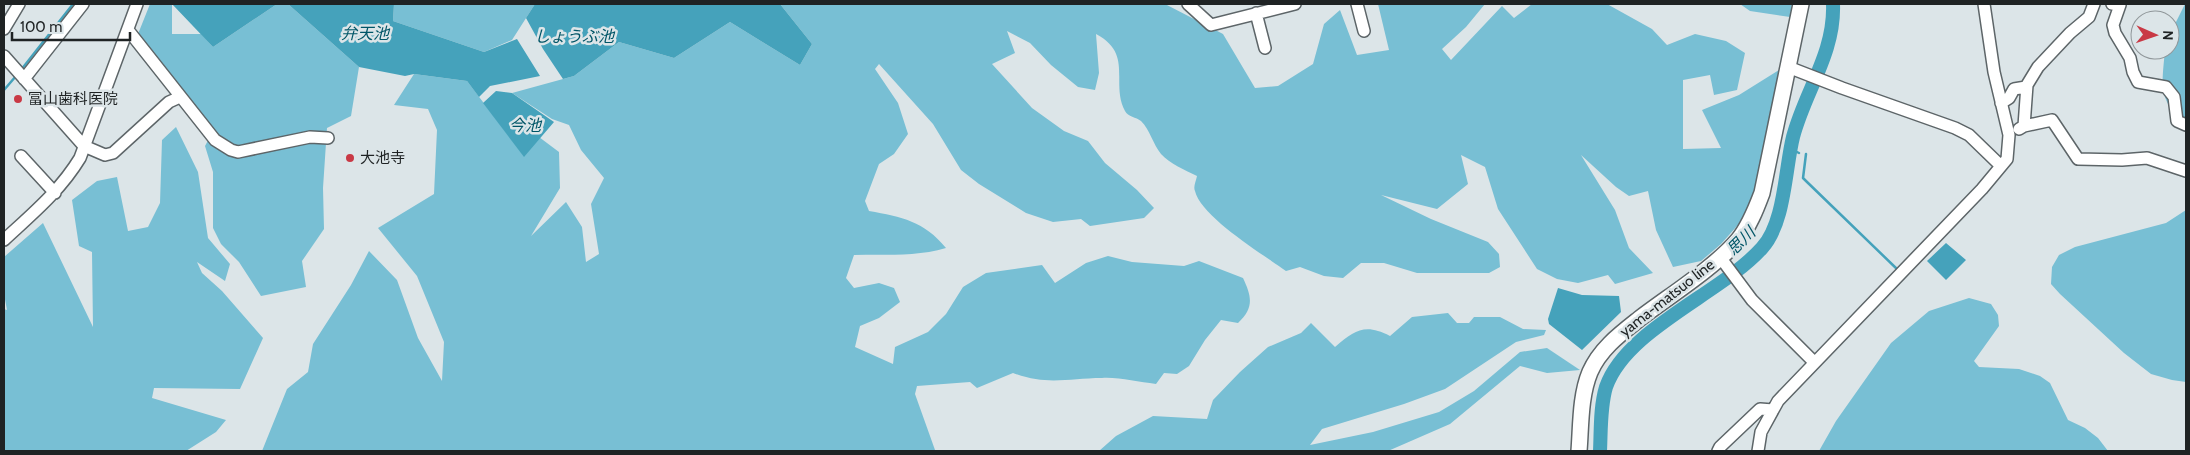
<svg xmlns="http://www.w3.org/2000/svg" width="2190" height="455" viewBox="0 0 2190 455" font-family="Cabin,'Noto Sans JP',sans-serif">
<style>
.green{fill:#78bfd4}
.water{fill:#45a2bb}
.lines{fill:none;stroke-linecap:round;stroke-linejoin:round}
.stream{stroke:#45a2bb;stroke-width:2.5}
.river{stroke:#45a2bb;stroke-width:14}
.minor-casing{stroke:#5d6568;stroke-width:14}
.major-casing{stroke:#5d6568;stroke-width:18}
.minor{stroke:#fff;stroke-width:11}
.major{stroke:#fff;stroke-width:15}
.poi-dot{fill:#c93945;stroke:#dce5e8;stroke-width:2}
.labels{text-anchor:middle;dominant-baseline:central;stroke-width:5;stroke-linejoin:round;paint-order:stroke}
.poi-label{font-size:15px;fill:#1f2324;stroke:#dce5e8;text-anchor:start}
.street-label{font-size:15px;fill:#1f2324;stroke:#dce5e8}
.water-label{font-size:16px;font-style:italic;fill:#005567;stroke:#dce5e8}
</style>
<rect width="100%" height="100%" fill="#dce5e8"/>
<path class="green" d="M 150,4 L 172,4 L 172,34 L 201,34 L 213,47 L 277,4 L 288,4 L 359,67 L 351,116 L 327,128 L 323,188 L 324,229 L 302,261 L 306,287 L 261,296 L 239,262 L 221,244 L 213,228 L 213,172 L 205,146 L 212,133 L 138,34 Z
M 394,4 L 535,4 L 512,40 L 484,52 L 393,21 Z
M 780,4 L 1165,4 L 1223,34 L 1255,88 L 1278,86 L 1313,64 L 1324,24 L 1340,10 L 1357,55 L 1389,50 L 1378,4 L 1485,4 L 1466,27 L 1442,49 L 1451,60 L 1502,6 L 1514,18 L 1532,4 L 1607,4 L 1652,29 L 1667,45 L 1695,34 L 1726,41 L 1745,53 L 1737,90 L 1714,95 L 1710,75 L 1683,80 L 1683,149 L 1721,148 L 1702,110 L 1739,95 L 1779,70 L 1757,187 L 1745,217 L 1721,244 L 1701,261 L 1673,267 L 1656,230 L 1648,191 L 1629,196 L 1616,187 L 1581,155 L 1615,210 L 1629,248 L 1653,273 L 1615,284 L 1608,275 L 1578,283 L 1557,279 L 1537,269 L 1498,209 L 1485,167 L 1461,155 L 1468,184 L 1437,209 L 1381,195 L 1431,219 L 1488,242 L 1499,254 L 1500,267 L 1489,273 L 1417,273 L 1384,263 L 1361,263 L 1343,278 L 1324,276 L 1300,267 L 1286,271 C 1264,255 1201,217 1195,191 C 1193,187 1196,181 1197,176 C 1185,170 1170,164 1161,154 C 1153,144 1150,130 1141,121 C 1136,117 1128,117 1125,111 C 1110,83 1134,54 1096,34 L 1099,73 L 1095,90 L 1078,87 L 1051,65 L 1030,43 L 1007,31 L 1015,53 L 992,64 L 1032,108 L 1064,131 L 1088,141 L 1105,163 L 1137,190 L 1154,208 L 1144,218 L 1090,226 L 1081,219 L 1053,222 L 1026,213 L 979,184 L 961,170 L 933,124 L 879,64 L 875,69 L 898,103 L 908,134 L 894,154 L 879,164 L 865,201 L 869,211 C 902,217 924,221 946,248 C 916,257 885,254 854,255 L 846,278 L 854,288 L 879,283 L 894,288 L 900,302 L 879,318 L 860,326 L 855,347 L 893,364 L 895,347 L 928,332 L 946,314 L 963,287 L 986,273 L 1042,265 L 1055,283 L 1086,263 L 1108,256 L 1132,262 L 1184,266 L 1199,261 L 1243,278 C 1252,297 1254,308 1238,323 L 1221,320 L 1205,340 L 1189,366 L 1177,374 L 1164,373 L 1156,384 C 1138,382 1119,377 1102,378 C 1069,378 1047,386 1013,373 L 977,388 L 970,382 L 917,386 L 915,394 L 935,450 L 944,451 L 262,451 L 287,389 L 308,372 L 313,344 L 351,285 L 369,251 L 397,280 L 418,338 L 442,381 L 444,342 L 417,276 L 378,228 L 434,194 L 437,130 L 428,109 L 394,105 L 414,74 L 467,81 L 524,156 L 539,137 L 559,152 L 560,188 L 531,236 L 566,202 L 582,227 L 586,262 L 599,254 L 591,204 L 604,178 L 581,150 L 569,125 L 552,119 L 512,93 L 574,76 L 619,42 L 674,58 L 730,22 L 800,65 L 812,44 Z
M 1740,4 L 1792,4 L 1790,17 L 1750,11 Z
M 2185,4 L 2186,4 L 2186,129 C 2159,96 2161,92 2165,50 L 2170,50 L 2170,34 Z
M 176,127 L 198,172 L 208,238 L 230,264 L 225,281 L 197,262 L 202,273 L 222,291 L 263,338 L 240,389 L 154,388 L 152,398 L 226,420 L 216,432 L 186,451 L 4,451 L 4,309 L 7,310 L 4,294 L 4,257 L 43,223 L 93,327 L 92,252 L 79,246 L 72,200 L 97,181 L 117,177 L 128,231 L 148,227 L 160,203 L 162,140 Z
M 2186,210 L 2186,382 L 2172,380 L 2151,374 L 2124,353 L 2060,294 L 2051,284 L 2052,267 L 2059,255 L 2075,247 L 2166,223 Z
M 1969,298 L 1991,304 L 1998,315 L 1999,326 L 1974,361 L 1979,367 L 2019,369 L 2040,376 L 2050,383 L 2068,420 L 2085,428 L 2098,438 L 2108,451 L 1819,451 L 1836,421 L 1891,343 L 1929,311 Z
M 1448,313 L 1457,323 L 1469,323 L 1474,317 L 1500,317 L 1523,329 L 1546,330 L 1544,335 L 1516,342 L 1445,389 L 1404,404 L 1322,429 L 1310,445 L 1373,432 L 1439,412 L 1474,391 L 1520,352 L 1547,348 L 1580,370 L 1547,373 L 1520,366 L 1450,424 L 1388,451 L 1099,451 L 1116,436 L 1153,416 L 1207,419 L 1213,400 L 1240,372 L 1268,347 L 1301,333 L 1311,323 L 1335,347 C 1355,330 1365,323 1390,336 L 1412,317 Z"/>
<path class="water" d="M 172,4 L 277,4 L 213,47 Z
M 288,4 L 394,4 L 393,21 L 484,52 L 517,39 L 540,76 L 490,86 L 479,97 L 467,81 L 414,74 L 405,76 L 359,67 Z
M 535,4 L 780,4 L 812,44 L 800,65 L 730,22 L 674,58 L 619,42 L 574,76 L 563,79 L 543,49 L 526,18 Z
M 496,91 L 512,93 L 554,122 L 524,157 L 483,103 Z
M 1946,243 L 1966,260 L 1946,280 L 1927,261 Z
M 1558,288 L 1582,295 L 1619,296 L 1621,312 L 1582,350 L 1549,324 L 1548,319 Z"/>
<g class="lines">
<path class="stream" d="M 21,70 L 73,4
M 4,90 L 16,76
M 1791,149 L 1799,153
M 1806,154 L 1803,178 L 1806,181 L 1898,270"/>
<path class="river" d="M 1600,451 C 1601,431 1600,407 1606,387 C 1626,329 1722,293 1762,248 C 1785,223 1785,169 1793,137 C 1805,91 1835,53 1833,4"/>
<defs>
<path id="minor" d="M 1188,4 L 1211,25 L 1295,4
M 1357,4 L 1364,31
M 2112,4 L 2120,5 L 2113,25 L 2115,33 L 2130,58 L 2133,72 L 2138,82 L 2166,87 L 2174,97 L 2177,121 L 2186,125
M 1256,13 L 1265,48
M 4,29 L 19,4
M 128,30 L 215,140 L 231,150 L 238,152 L 310,137 L 328,138
M 4,56 L 84,146 L 105,155 L 113,153 L 169,102 L 180,97
M 1788,67 L 1842,88 L 1955,128 L 1969,135 L 2001,166
M 24,79 L 83,4
M 2001,103 L 2009,98 L 2014,89 L 2026,87
M 2024,126 L 2052,120 L 2078,159 L 2122,160 L 2147,158 L 2186,171
M 2019,129 L 2024,126 L 2027,85 L 2038,67 L 2070,33 L 2089,17 L 2094,4
M 21,156 L 55,193
M 4,240 C 32,214 60,191 80,158 L 137,4
M 1720,257 L 1752,300 L 1814,362
M 1718,451 L 1720,447 L 1760,409 L 1773,410
M 1758,451 L 1761,432 L 1778,401 L 1982,189 L 2007,159 L 2009,135 L 1994,72 L 1984,4"/>
<path id="major" d="M 1579,451 C 1581,426 1580,396 1590,372 C 1600,349 1620,334 1639,319 C 1669,296 1714,268 1738,240 C 1749,227 1756,209 1762,193 L 1801,4"/>
</defs>
<use href="#minor" class="minor-casing"/>
<use href="#major" class="major-casing"/>
<use href="#minor" class="minor"/>
<use href="#major" class="major"/>
</g>
<g class="poi-dot">
<circle cx="18" cy="99" r="5"/>
<circle cx="350" cy="158" r="5"/>
</g>
<g class="labels">
<g class="poi-label">
<text x="28" y="99">冨山歯科医院</text>
<text x="360" y="158">大池寺</text>
</g>
<g class="street-label">
<text transform="translate(1667 298) rotate(-38)">yama-matsuo line</text>
</g>
<g class="water-label">
<text x="365" y="33">弁天池</text>
<text x="574" y="36">しょうぶ池</text>
<text x="525" y="125">今池</text>
<text transform="translate(1741 241) rotate(-45)">思川</text>
</g>
</g>
<rect width="2190" height="455" fill="none" stroke="#1f2324" stroke-width="10"/>
<g transform="translate(2155 35) rotate(92)"><circle r="24" fill="#dce5e8" stroke="#90979a"/>
<path d="M0-4L9 19L0 12L-9 19Z" fill="#c93945"/>
<text y="-8" font-size="14" font-weight="bold" text-anchor="middle" fill="#1f2324">N</text>
</g>
<path d="M12 32v8h118v-8" fill="none" stroke="#1f2324" stroke-width="2.5"/>
<text x="20" y="32" font-size="15" fill="#1f2324" stroke="#dce5e8" stroke-width="4" paint-order="stroke">100 m</text>
</svg>
